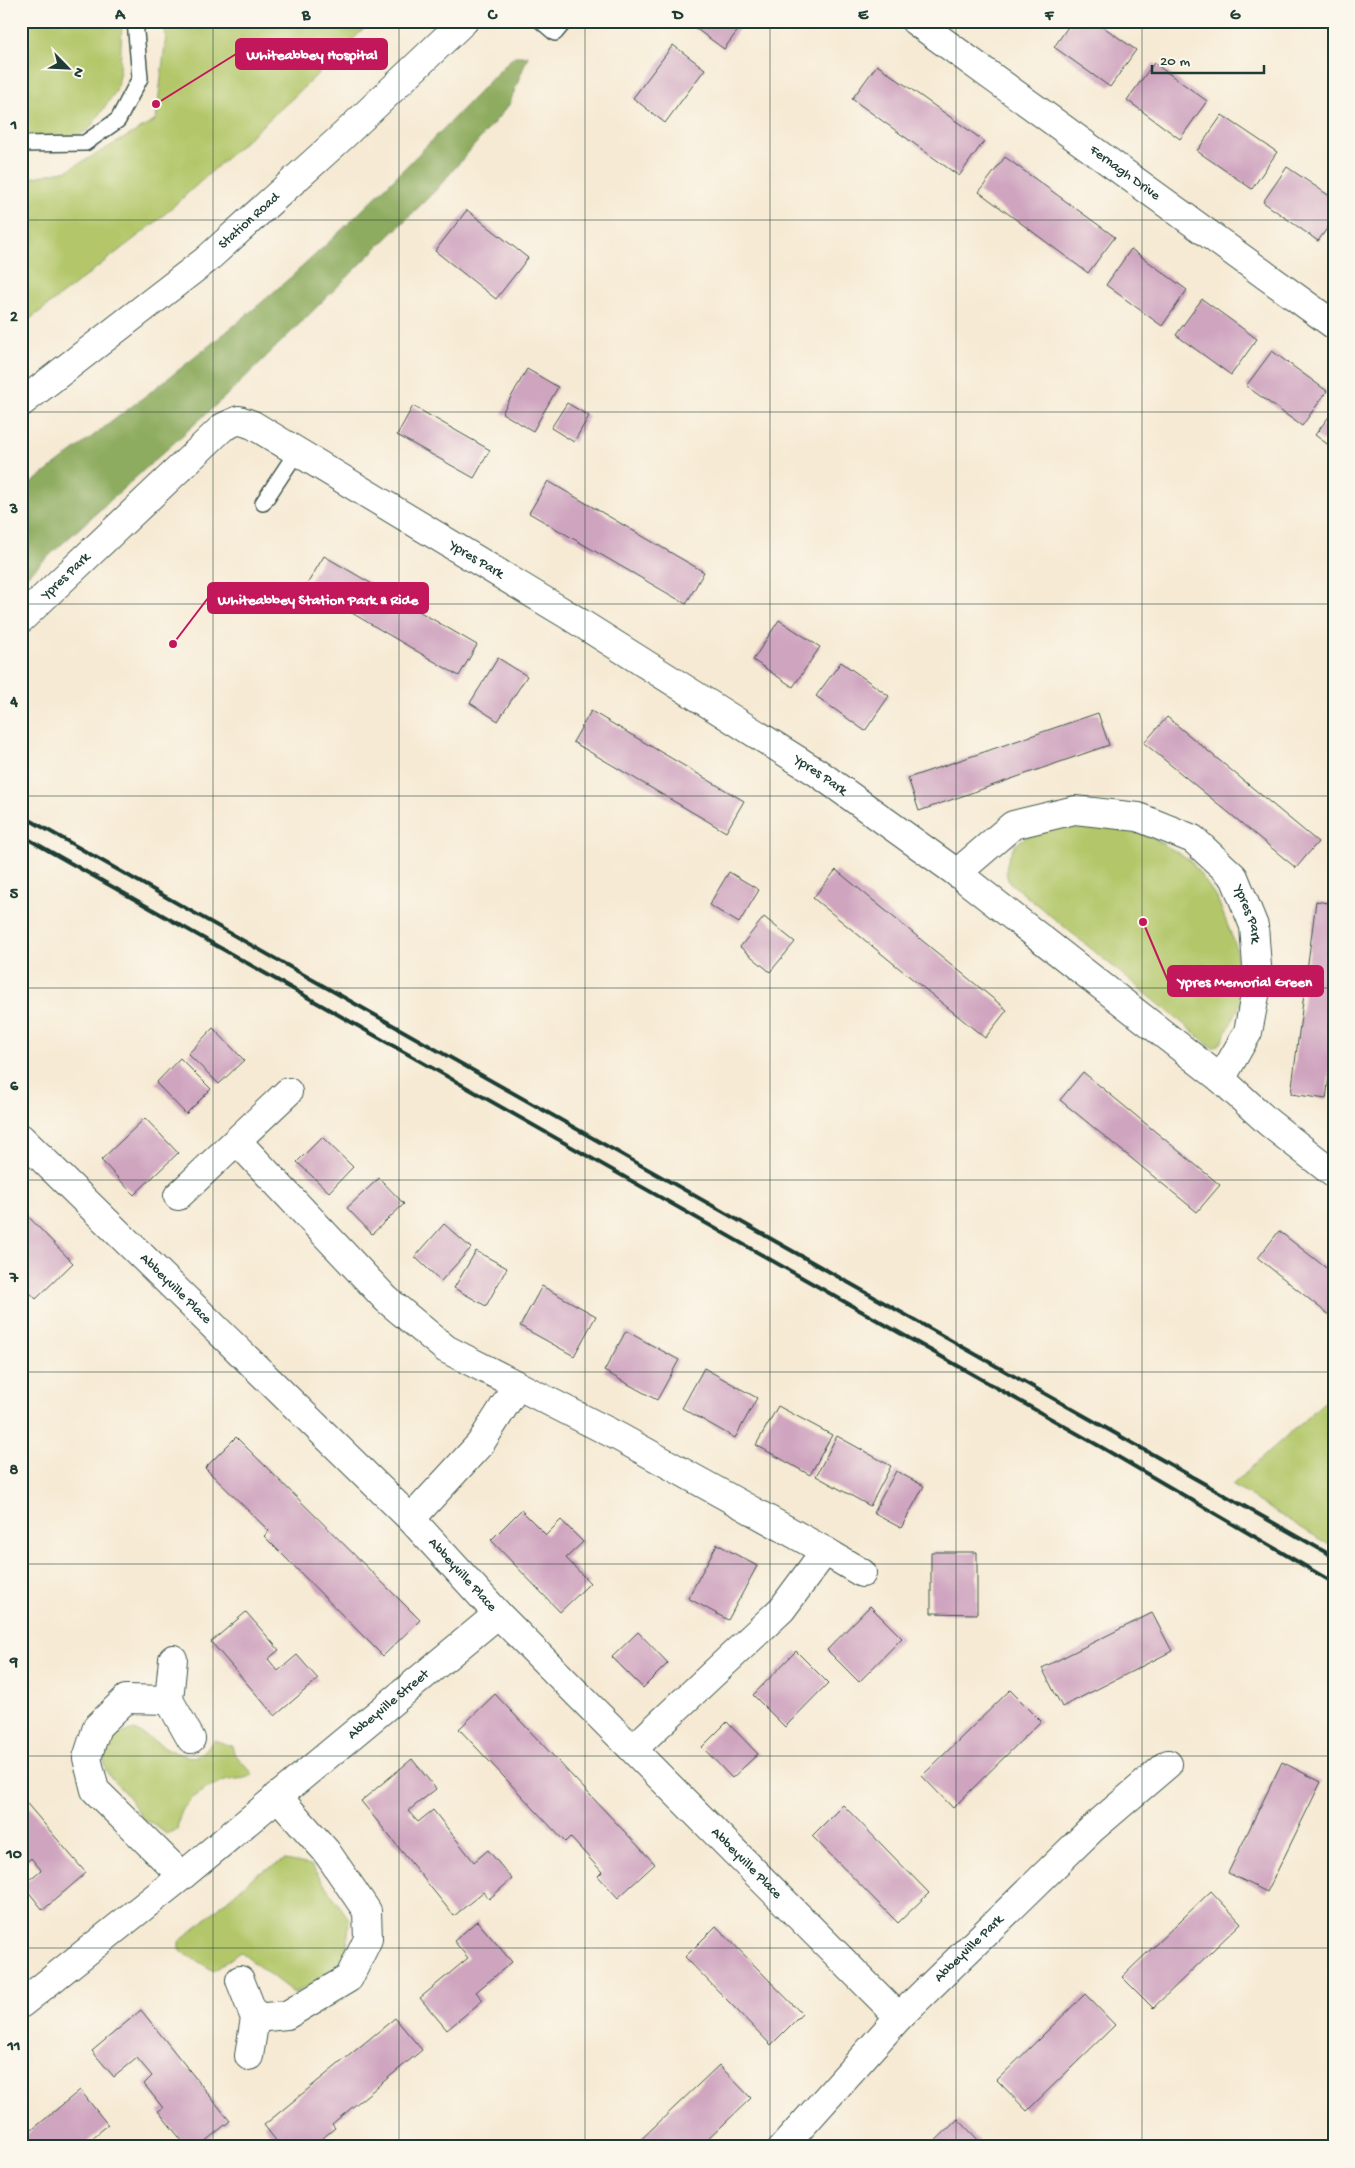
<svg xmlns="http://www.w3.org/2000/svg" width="1355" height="2168" viewBox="0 0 1355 2168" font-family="'Gochi Hand',sans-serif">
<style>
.green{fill:#b3c76b;stroke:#698250}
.forest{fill:#8eac5f;stroke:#56744a}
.building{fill:#cfa4bf}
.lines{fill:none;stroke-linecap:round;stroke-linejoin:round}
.service-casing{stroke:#3f574c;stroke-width:18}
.minor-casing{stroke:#3f574c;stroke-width:30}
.secondary-casing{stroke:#3f574c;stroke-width:30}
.service{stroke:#fff;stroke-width:15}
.minor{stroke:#fff;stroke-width:28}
.secondary{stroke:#fff;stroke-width:28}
.rail{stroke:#1f3d34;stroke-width:4}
.grid{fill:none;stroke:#1f3d34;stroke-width:1;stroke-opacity:0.55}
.labels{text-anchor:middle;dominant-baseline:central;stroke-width:5;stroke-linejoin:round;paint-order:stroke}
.street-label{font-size:14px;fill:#1f3d34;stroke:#fbf7ec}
.leader{fill:none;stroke:#c2185b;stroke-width:2}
.callout-dot{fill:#c2185b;stroke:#fbf7ec;stroke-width:2}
.callout{fill:#c2185b;stroke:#c2185b;stroke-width:2}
.callout-label{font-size:15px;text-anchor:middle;font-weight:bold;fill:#fff}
.neatline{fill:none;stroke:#1f3d34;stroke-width:2}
.grid-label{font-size:16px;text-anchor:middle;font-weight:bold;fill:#1f3d34}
</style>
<rect width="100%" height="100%" fill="#fbf7ec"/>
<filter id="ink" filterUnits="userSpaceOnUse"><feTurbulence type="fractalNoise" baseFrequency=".02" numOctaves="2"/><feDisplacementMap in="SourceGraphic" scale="10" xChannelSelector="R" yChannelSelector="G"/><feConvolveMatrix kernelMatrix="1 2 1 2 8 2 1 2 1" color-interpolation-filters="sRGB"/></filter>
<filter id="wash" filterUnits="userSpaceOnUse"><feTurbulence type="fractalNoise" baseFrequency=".0096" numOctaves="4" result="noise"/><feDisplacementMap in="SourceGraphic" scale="20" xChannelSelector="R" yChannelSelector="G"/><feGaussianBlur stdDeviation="1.12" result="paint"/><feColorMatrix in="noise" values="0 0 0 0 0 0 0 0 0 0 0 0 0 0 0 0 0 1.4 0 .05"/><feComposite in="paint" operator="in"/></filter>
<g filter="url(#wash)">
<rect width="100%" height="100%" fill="#f6ead4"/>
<path class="green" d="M 21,21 L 122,21 L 120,71 L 116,91 L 89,129 L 76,137 L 21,137 Z
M 162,21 L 372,21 L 297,94 L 156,222 L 21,326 L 21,180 L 68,170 L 156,120 L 166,36 Z
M 1097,821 L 1148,835 L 1190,860 L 1217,898 L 1236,947 L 1242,1001 L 1221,1043 L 1213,1048 L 1009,882 C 1005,873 1006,869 1008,860 C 1016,826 1069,825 1097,821 Z
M 1334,1393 L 1334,1548 L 1232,1485 Z
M 135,1730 C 149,1737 182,1761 197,1756 C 203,1754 209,1745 214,1740 L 232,1746 L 234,1753 L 253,1774 C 245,1780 239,1778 230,1780 C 215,1782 189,1797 182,1811 C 179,1817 178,1824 177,1830 L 166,1834 L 152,1823 L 144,1821 C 139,1813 134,1805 129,1798 C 109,1773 93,1770 114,1735 Z
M 285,1860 L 311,1865 L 349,1919 L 347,1953 L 315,1983 L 294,1993 L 240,1952 L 214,1971 L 179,1950 L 179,1942 L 257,1874 Z"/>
<path class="forest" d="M 514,56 L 528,56 L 509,105 L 435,191 L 228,394 L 21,581 L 21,491 C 112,421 205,353 291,277 C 369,207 441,131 514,56 Z"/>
<g id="blocks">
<path class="building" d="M 694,21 L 745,21 L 724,49 L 691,25 Z
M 1072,21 L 1095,21 L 1136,50 L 1110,87 L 1054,47 Z
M 673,45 L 705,69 L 665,123 L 633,98 Z
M 1154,63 L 1207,101 L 1180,139 L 1127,100 Z
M 877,65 L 984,141 L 959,176 L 852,99 Z
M 1222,115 L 1277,152 L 1252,189 L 1197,151 Z
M 1005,157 L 1115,237 L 1088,273 L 979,192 Z
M 1287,167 L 1334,199 L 1334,219 L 1318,241 L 1263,202 Z
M 467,210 L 528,258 L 496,299 L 435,251 Z
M 1131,249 L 1187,290 L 1162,326 L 1106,285 Z
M 1202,299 L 1257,339 L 1231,375 L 1176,335 Z
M 1272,351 L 1327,391 L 1302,426 L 1246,386 Z
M 527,369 L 558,387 L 533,431 L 502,413 Z
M 567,403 L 589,416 L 574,442 L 551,428 Z
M 413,406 L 490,450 L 474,478 L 397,435 Z
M 1334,410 L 1334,449 L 1315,435 Z
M 548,481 L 704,572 L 686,604 L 529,513 Z
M 324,556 L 477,645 L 459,676 L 306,586 Z
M 779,620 L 820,647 L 793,687 L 753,660 Z
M 498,658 L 527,676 L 498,721 L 470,703 Z
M 841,662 L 889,696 L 865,731 L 816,696 Z
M 591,711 L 744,801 L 726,832 L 573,742 Z
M 1098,713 L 1109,745 L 919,811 L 908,778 Z
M 1167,717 L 1318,842 L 1296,868 L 1144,743 Z
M 836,870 L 1007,1010 L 985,1038 L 813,898 Z
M 729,872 L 759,890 L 739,923 L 709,905 Z
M 1316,901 L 1334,904 L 1334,1039 L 1326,1099 L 1291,1094 Z
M 764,917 L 795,942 L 770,972 L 740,947 Z
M 213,1028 L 244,1060 L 219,1084 L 188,1054 Z
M 180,1058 L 211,1089 L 186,1114 L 156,1083 Z
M 1083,1072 L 1220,1185 L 1197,1212 L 1060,1100 Z
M 145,1118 L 178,1153 L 134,1195 L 101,1160 Z
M 322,1137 L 353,1167 L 329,1192 L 297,1162 Z
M 379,1178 L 404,1204 L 372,1234 L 347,1208 Z
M 21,1209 L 73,1263 L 36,1299 L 21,1283 Z
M 444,1224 L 471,1248 L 441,1281 L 415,1257 Z
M 1279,1231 L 1334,1274 L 1334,1319 L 1258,1258 Z
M 476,1251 L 507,1268 L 486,1306 L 454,1288 Z
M 542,1286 L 596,1316 L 574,1356 L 520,1326 Z
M 626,1331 L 679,1360 L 657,1400 L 604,1371 Z
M 704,1368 L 757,1398 L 735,1438 L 682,1408 Z
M 778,1406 L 832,1435 L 810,1475 L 756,1445 Z
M 837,1436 L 891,1466 L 870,1506 L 816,1476 Z
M 236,1437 L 420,1620 L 383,1656 L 264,1536 L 269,1531 L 205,1468 Z
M 896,1471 L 924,1486 L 901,1528 L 873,1513 Z
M 21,1494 L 27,1508 L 21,1511 Z
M 521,1510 L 546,1535 L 561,1520 L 583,1542 L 566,1558 L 590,1583 L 560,1612 L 491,1540 Z
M 717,1544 L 757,1566 L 728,1620 L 688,1598 Z
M 931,1552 L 977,1552 L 977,1614 L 931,1613 Z
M 870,1606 L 902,1638 L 859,1682 L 827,1650 Z
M 246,1612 L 279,1650 L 268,1659 L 278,1671 L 297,1655 L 318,1679 L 275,1716 L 211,1642 Z
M 1152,1613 L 1172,1651 L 1062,1707 L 1042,1668 Z
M 638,1632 L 668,1663 L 643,1688 L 612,1657 Z
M 796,1651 L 828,1683 L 785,1727 L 753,1695 Z
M 1010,1690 L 1041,1721 L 953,1808 L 922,1776 Z
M 495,1694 L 655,1864 L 618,1898 L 598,1876 L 602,1872 L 570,1837 L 565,1842 L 459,1729 Z
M 727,1722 L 758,1754 L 732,1778 L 702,1747 Z
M 412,1759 L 436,1789 L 408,1811 L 418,1822 L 433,1810 L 474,1862 L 488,1850 L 512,1879 L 489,1899 L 483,1892 L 454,1916 L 361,1801 Z
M 1282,1762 L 1321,1782 L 1267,1892 L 1228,1873 Z
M 23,1799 L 86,1873 L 43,1910 L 23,1885 L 41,1870 L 31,1858 L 21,1867 Z
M 843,1805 L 929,1893 L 898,1923 L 812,1836 Z
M 1211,1891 L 1241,1923 L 1153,2008 L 1122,1977 Z
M 477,1921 L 512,1962 L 476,1992 L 483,2000 L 447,2030 L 420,1998 L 468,1958 L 454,1941 Z
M 716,1926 L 802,2014 L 771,2045 L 685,1957 Z
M 1085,1994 L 1115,2025 L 1027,2111 L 997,2080 Z
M 141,2010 L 230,2121 L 198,2147 L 187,2147 L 158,2111 L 163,2108 L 144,2084 L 152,2076 L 137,2058 L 114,2077 L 92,2051 Z
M 395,2018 L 422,2050 L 332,2124 L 335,2128 L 312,2147 L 281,2147 L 264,2125 Z
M 719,2065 L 751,2098 L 700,2147 L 633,2147 Z
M 80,2090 L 108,2125 L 81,2147 L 21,2147 L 21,2139 Z
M 958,2119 L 985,2147 L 929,2147 Z
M 1334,2136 L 1334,2147 L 1333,2147 L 1328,2142 Z"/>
</g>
</g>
<g filter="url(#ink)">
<use href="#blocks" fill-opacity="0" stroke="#3f574c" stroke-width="1"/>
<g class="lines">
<defs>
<path id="service" d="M 541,21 L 555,33 L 565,21
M 21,144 L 85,143 L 118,120 L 140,78 L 135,21
M 263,503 L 296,453"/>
<g id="minor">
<path id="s1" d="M 915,21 L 1334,325"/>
<path id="s2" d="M 21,619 L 223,427 L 239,420 L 253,425 L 568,615 L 818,773 L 957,873 L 1221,1079 L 1268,1122 L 1334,1174"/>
<path id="s3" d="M 957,873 L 1013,825 L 1075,810 L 1138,817 L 1193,839 L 1234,877 L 1254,926 L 1258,980 L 1248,1032 L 1221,1079"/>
<path id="s4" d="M 21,1138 L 411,1519 L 498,1614 L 899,2017"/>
<path d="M 238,1142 L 386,1299 L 446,1349 L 619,1437 L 825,1551 L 782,1609 L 633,1749"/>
<path d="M 178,1196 L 288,1092"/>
<path d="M 411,1519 L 480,1444 L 517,1386"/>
<path d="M 825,1551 L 862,1573"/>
<path d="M 173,1659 L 169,1700 L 191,1739"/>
<path d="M 169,1700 L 126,1699 L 97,1727 L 87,1758 L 95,1790 L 182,1876"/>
<path d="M 240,1980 L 255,2018 L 249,2056"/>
<path id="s5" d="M 21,2004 L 182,1876 L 498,1614"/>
<path d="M 255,2018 L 287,2015 L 349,1978 L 368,1939 L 367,1911 L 326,1851 L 277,1796"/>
<path id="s6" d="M 783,2147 L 899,2017 L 1093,1828 L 1168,1764"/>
</g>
<g id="secondary">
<path id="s7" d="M 21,403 L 206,260 L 343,136 L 464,21"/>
</g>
</defs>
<use href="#service" class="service-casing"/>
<use href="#minor" class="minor-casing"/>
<use href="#secondary" class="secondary-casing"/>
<use href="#service" class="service"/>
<use href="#minor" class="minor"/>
<use href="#secondary" class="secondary"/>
<path class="rail" d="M 21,815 L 1334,1557
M 21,835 L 1101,1447 L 1334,1583"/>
</g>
</g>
<path class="grid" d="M 213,21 L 213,2147M 399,21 L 399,2147M 585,21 L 585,2147M 770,21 L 770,2147M 956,21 L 956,2147M 1142,21 L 1142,2147M 21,220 L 1334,220M 21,412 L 1334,412M 21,604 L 1334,604M 21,796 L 1334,796M 21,988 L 1334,988M 21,1180 L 1334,1180M 21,1372 L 1334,1372M 21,1564 L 1334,1564M 21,1756 L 1334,1756M 21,1948 L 1334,1948"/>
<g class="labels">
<g class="street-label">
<text stroke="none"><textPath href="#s1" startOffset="259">Fernagh Drive</textPath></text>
<text stroke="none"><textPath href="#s7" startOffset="292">Station Road</textPath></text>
<text stroke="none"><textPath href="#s2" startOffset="572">Ypres Park</textPath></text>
<text stroke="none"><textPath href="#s2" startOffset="62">Ypres Park</textPath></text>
<text stroke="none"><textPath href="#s2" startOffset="978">Ypres Park</textPath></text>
<text stroke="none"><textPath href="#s3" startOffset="356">Ypres Park</textPath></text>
<text stroke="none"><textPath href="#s4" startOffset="216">Abbeyville Place</textPath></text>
<text stroke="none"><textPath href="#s4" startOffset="621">Abbeyville Place</textPath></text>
<text stroke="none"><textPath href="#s5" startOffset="474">Abbeyville Street</textPath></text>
<text stroke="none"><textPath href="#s4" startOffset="1026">Abbeyville Place</textPath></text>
<text stroke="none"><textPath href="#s6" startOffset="272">Abbeyville Park</textPath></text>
</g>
</g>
<path class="leader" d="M156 104L236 54M173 644L208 598M1143 922L1168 981"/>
<g class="callout-dot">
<circle cx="156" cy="104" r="5"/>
<circle cx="173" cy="644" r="5"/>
<circle cx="1143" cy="922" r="5"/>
</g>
<g class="callout">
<rect x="236" y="39" width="151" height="30" rx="5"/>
<rect x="208" y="583" width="220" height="30" rx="5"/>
<rect x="1168" y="966" width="155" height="30" rx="5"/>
</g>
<g class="callout-label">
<text x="312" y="59">Whiteabbey Hospital</text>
<text x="318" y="604">Whiteabbey Station Park &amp; Ride</text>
<text x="1245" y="986">Ypres Memorial Green</text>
</g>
<rect width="1355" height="2168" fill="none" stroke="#fbf7ec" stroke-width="55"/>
<g transform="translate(68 68) rotate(114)" stroke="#fbf7ec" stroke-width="4" paint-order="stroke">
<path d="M0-4L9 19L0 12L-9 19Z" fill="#1f3d34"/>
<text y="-8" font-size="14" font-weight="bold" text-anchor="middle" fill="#1f3d34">N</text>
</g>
<path d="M1152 65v8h112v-8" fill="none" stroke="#1f3d34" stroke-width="2.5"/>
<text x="1160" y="65" font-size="15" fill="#1f3d34" stroke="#fbf7ec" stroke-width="4" paint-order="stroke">20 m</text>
<rect x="28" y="28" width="1300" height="2112" class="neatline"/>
<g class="grid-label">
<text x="120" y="19">A</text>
<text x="306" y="19">B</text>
<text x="492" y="19">C</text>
<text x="678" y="19">D</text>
<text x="863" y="19">E</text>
<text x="1049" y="19">F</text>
<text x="1235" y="19">G</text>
<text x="14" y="129">1</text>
<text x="14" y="321">2</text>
<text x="14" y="513">3</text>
<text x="14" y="706">4</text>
<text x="14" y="898">5</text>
<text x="14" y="1090">6</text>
<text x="14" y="1282">7</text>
<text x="14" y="1474">8</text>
<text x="14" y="1666">9</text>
<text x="14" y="1858">10</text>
<text x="14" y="2050">11</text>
</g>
</svg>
